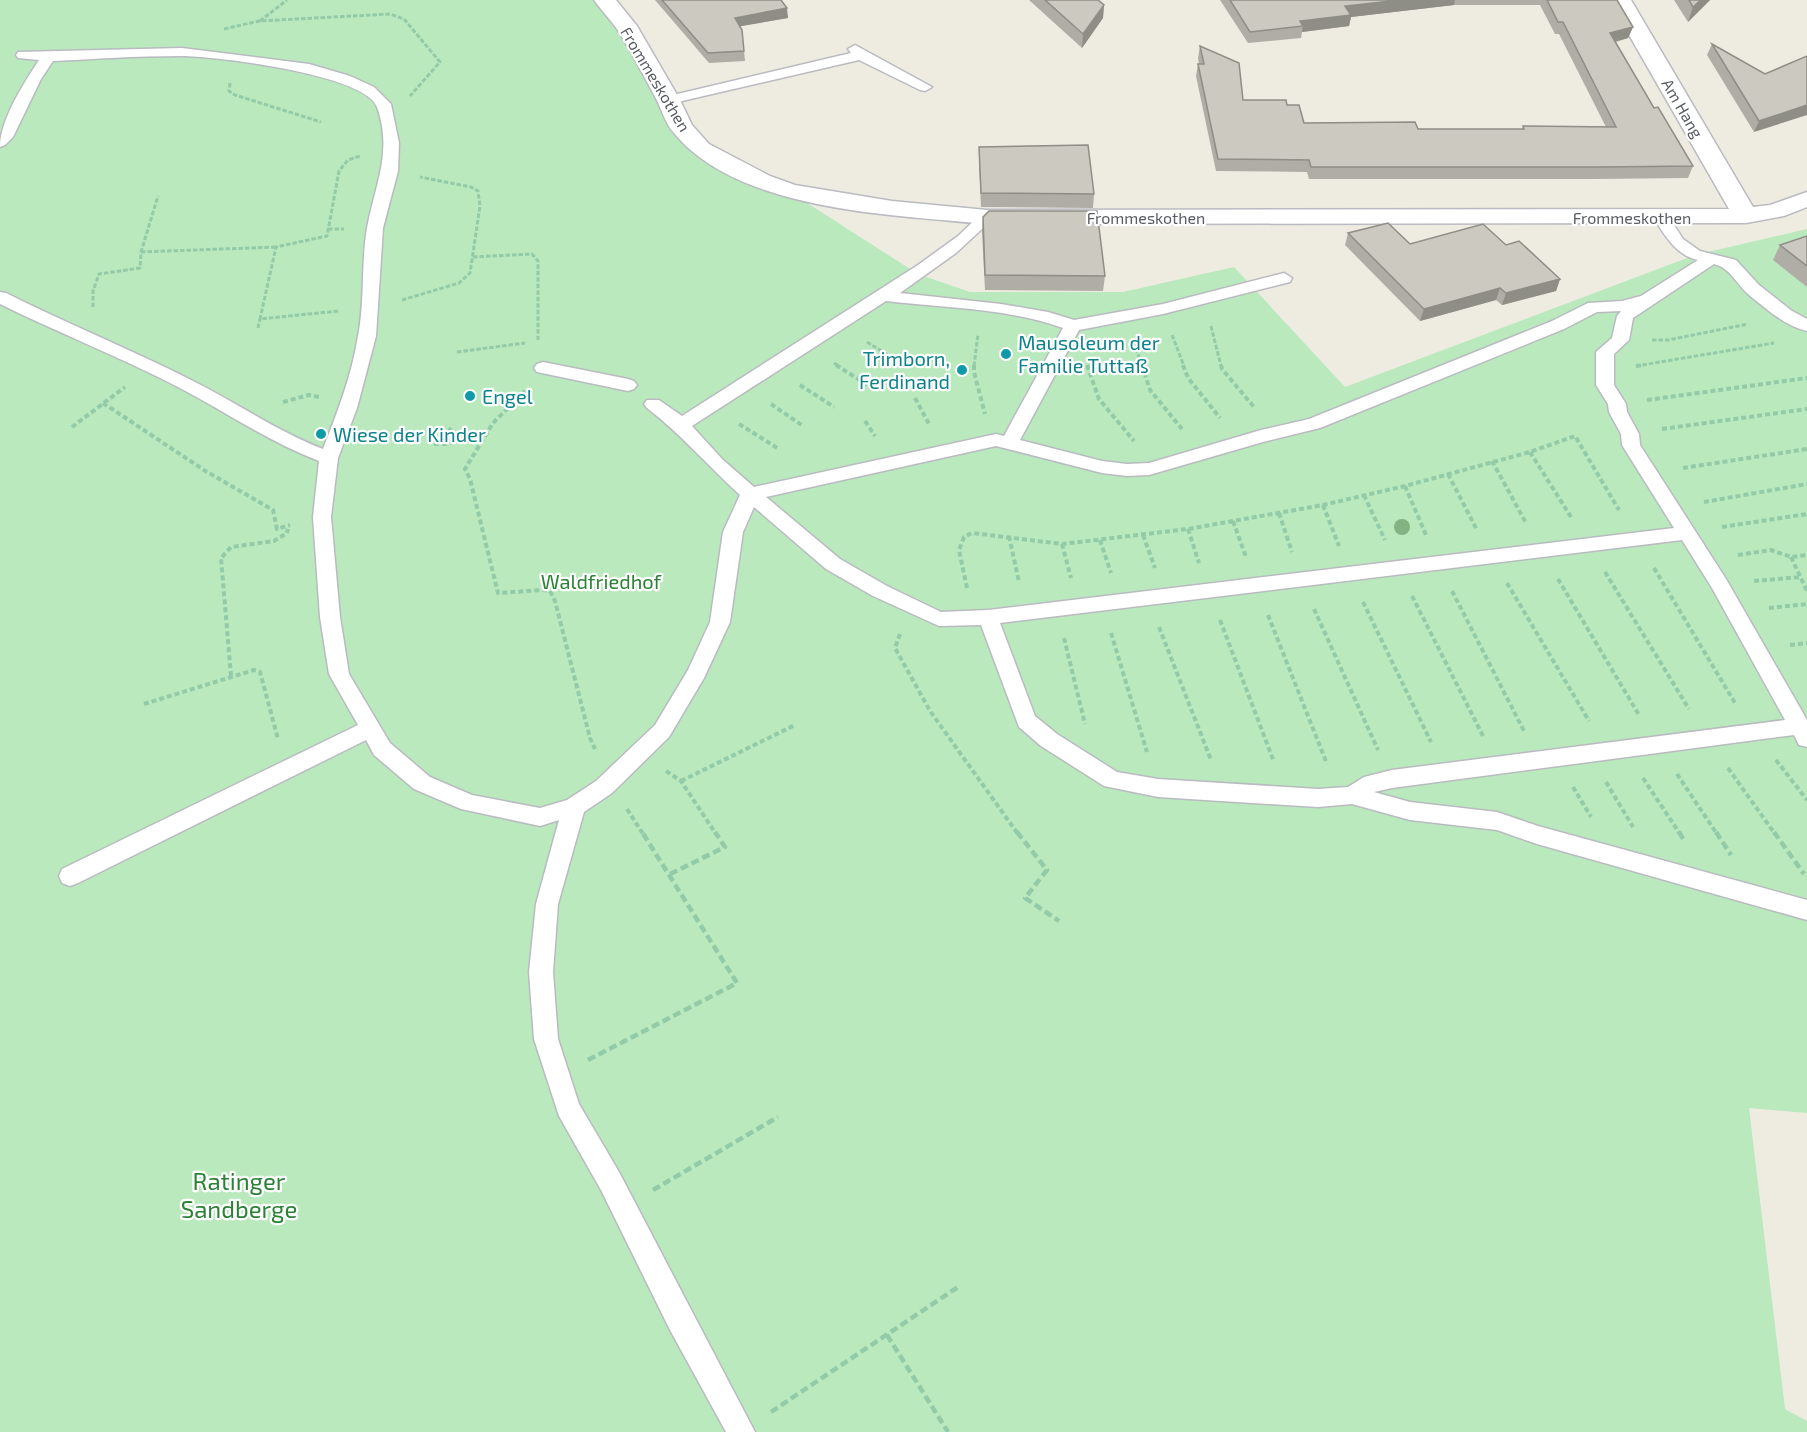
<svg xmlns="http://www.w3.org/2000/svg" width="1807" height="1432" viewBox="0 0 1807 1432" font-family="'Exo 2',sans-serif">
<style>
.green{fill:#bae9be}
.lines{fill:none;stroke-linecap:round;stroke-linejoin:round}
.lane-casing{stroke:#b9bbc1;stroke-width:3}
.street-casing{stroke:#b9bbc1;stroke-width:3}
.path-far2{stroke:#93caa7;stroke-width:3;stroke-dasharray:4.5 2;stroke-linecap:butt}
.path-far1{stroke:#93caa7;stroke-width:4;stroke-dasharray:5 3;stroke-linecap:butt}
.path{stroke:#93caa7;stroke-width:4.5;stroke-dasharray:8 4;stroke-linecap:butt}
.lane{fill:#fff;fill-rule:evenodd}
.street{fill:#fff;fill-rule:evenodd}
.tree{fill:#83b283}
.wall{fill:#afada5}
.shaded-wall{fill:#8e8d86}
.building{fill:#cbc9c0;stroke:#8e8d86;stroke-width:1.5}
.culture-dot{fill:#0f9aa8;stroke:#fff;stroke-width:2}
.labels{text-anchor:middle;dominant-baseline:central;stroke-width:4.5;stroke-linejoin:round;paint-order:stroke}
.far-street-label{font-size:16px;fill:#595d63;stroke:#fff}
.culture-label{font-size:20px;fill:#0d838f;stroke:#fff;text-anchor:start}
.park-label{font-size:20px;fill:#2b8236;stroke:#fff}
.near-park-label{font-size:24px;fill:#2b8236;stroke:#fff}
</style>
<rect width="100%" height="100%" fill="#eeece1"/>
<path class="green" d="M 0,0 L 605,0 L 701,149 L 790,192 L 918,274 L 970,292 L 1123,292 L 1234,267 L 1345,387 L 1695,255 L 1807,229 L 1807,1113 L 1749,1108 L 1785,1409 L 1807,1421 L 1807,1432 L 0,1432 Z"/>
<g class="lines">
<defs>
<path id="lane" d="M 855,45 L 932,87 L 925,91 L 920,90 L 859,60 L 669,104 L 662,100 L 669,96 L 851,53 L 848,49 Z
M 182,48 L 309,64 L 350,76 L 374,87 L 391,104 L 399,143 L 398,171 L 383,228 L 376,336 L 357,408 L 338,458 L 331,517 L 340,617 L 349,674 L 390,743 L 430,777 L 472,795 L 540,808 L 567,800 L 596,781 L 655,725 L 688,670 L 710,622 L 723,532 L 740,495 C 708,466 681,434 647,408 L 644,404 L 647,400 L 659,400 L 682,416 L 918,265 L 958,236 L 981,214 L 993,214 L 995,217 L 956,253 L 900,293 L 1001,304 L 1048,312 L 1074,320 L 1163,304 L 1284,273 L 1292,278 L 1290,282 L 1163,314 L 1079,330 L 1020,440 L 1102,461 L 1127,464 L 1149,463 L 1261,430 L 1309,419 L 1552,321 L 1588,303 L 1622,301 L 1641,296 L 1698,260 C 1675,255 1665,235 1653,217 L 1655,214 L 1667,214 L 1683,239 L 1700,251 L 1736,260 L 1759,285 L 1792,311 L 1807,319 L 1807,331 C 1785,326 1765,308 1748,294 C 1736,283 1730,268 1714,264 L 1633,318 L 1629,340 L 1614,354 L 1614,385 L 1626,404 L 1627,412 L 1639,434 L 1640,445 L 1726,579 L 1807,720 L 1807,747 L 1799,745 L 1794,735 L 1392,788 L 1374,792 L 1410,802 L 1497,812 L 1538,826 L 1807,900 L 1807,920 L 1537,844 L 1497,830 L 1410,820 L 1352,804 L 1318,807 L 1158,797 L 1104,786 L 1041,746 L 1019,727 L 981,625 L 939,626 L 873,596 L 826,569 L 754,507 L 743,532 L 730,622 L 704,678 L 669,737 L 612,793 L 584,812 L 558,904 L 553,972 L 558,1039 L 579,1104 L 619,1172 L 755,1432 L 726,1432 L 670,1330 L 601,1190 L 559,1116 L 534,1039 L 529,972 L 536,904 L 559,820 L 540,826 L 461,809 L 414,789 L 374,755 L 366,740 L 78,883 L 70,886 L 62,883 L 59,876 L 62,869 L 358,725 L 329,674 L 320,617 L 313,517 L 319,461 C 269,442 226,412 178,387 C 120,357 59,333 0,304 L 0,292 L 6,293 C 68,324 132,350 193,381 C 237,403 277,431 323,449 C 337,413 352,375 358,336 C 365,301 361,263 367,228 C 375,185 393,152 377,107 C 365,74 214,56 180,56 C 137,56 95,59 53,61 L 41,79 L 13,137 L 5,145 L 0,147 C 0,120 24,83 39,60 L 18,58 L 16,55 L 18,52 ZM 886,301 C 944,308 1008,308 1063,328 L 1004,436 L 996,434 L 754,487 L 722,459 L 692,426 ZM 1621,311 L 1617,316 L 1612,338 L 1596,352 L 1596,385 L 1608,404 L 1609,412 L 1621,434 L 1622,445 L 1674,528 L 988,610 L 941,612 L 887,586 L 840,559 L 766,497 L 996,446 L 1102,473 L 1127,476 L 1149,475 L 1263,442 L 1320,428 L 1564,329 L 1597,312 ZM 1682,540 L 1712,588 L 1785,720 L 1392,770 L 1364,777 L 1348,787 L 1318,789 L 1158,779 L 1117,772 L 1057,734 L 1035,716 L 1000,623 Z
M 543,362 L 628,379 L 634,381 L 637,385 L 634,389 L 628,391 L 537,372 L 534,368 L 537,364 Z"/>
<path id="street" d="M 594,0 L 616,0 L 637,26 L 680,100 L 692,125 L 709,144 L 770,176 L 795,185 L 892,201 L 987,210 L 1729,209 L 1609,0 L 1631,0 L 1753,207 L 1770,205 L 1807,192 L 1807,207 L 1784,216 L 1746,223 L 987,224 C 892,215 738,211 674,133 C 664,122 661,106 653,93 C 641,71 630,49 617,29 C 610,19 601,10 594,0 Z"/>
</defs>
<use href="#lane" class="lane-casing"/>
<use href="#street" class="street-casing"/>
<path class="path-far2" d="M 260,21 L 287,0
M 224,29 L 259,21 L 390,14 L 404,19 L 440,62 L 410,96
M 230,83 L 229,91 L 235,95 L 321,122
M 328,229 L 344,229
M 141,252 L 276,247
M 473,257 L 532,254 L 538,261 L 538,340
M 402,300 L 459,283 L 470,273 L 480,206 L 478,191 L 471,187 L 420,177
M 93,307 L 93,291 L 99,274 L 140,268 L 141,252 L 158,196
M 338,311 L 260,319 L 276,247 L 327,236 L 339,171 L 348,160 L 360,156
M 1211,326 L 1221,366
M 258,328 L 260,319
M 1172,335 L 1184,366
M 1652,340 L 1668,340 L 1748,324
M 867,342 L 904,365
M 1134,342 L 1142,366
M 1019,346 L 1027,343
M 457,352 L 525,343
M 834,363 L 839,366
M 974,366 L 978,334
M 1636,366 L 1774,343"/>
<path class="path-far1" d="M 836,365 L 874,389
M 974,365 L 974,372 L 985,414
M 1087,365 L 1099,399 L 1134,441
M 1142,365 L 1150,390 L 1182,429
M 1183,365 L 1188,378 L 1220,418
M 1221,365 L 1222,369 L 1254,407
M 1636,366 L 1644,365
M 800,385 L 834,407
M 525,391 L 493,423 L 465,469 L 470,479 L 498,593 L 543,590 L 550,591 L 555,601 L 590,738 L 595,749
M 915,398 L 929,424
M 1647,400 L 1807,378
M 283,402 L 309,395 L 319,397
M 103,403 L 207,472 L 273,510 L 277,529 L 290,525
M 771,404 L 803,426
M 865,421 L 875,436
M 739,424 L 779,449
M 72,427 L 125,387
M 1662,429 L 1807,409
M 455,440 L 484,434
M 434,444 L 449,444 L 455,440 L 455,434 L 446,426
M 1530,452 L 1571,517
M 1492,461 L 1526,523
M 1683,468 L 1807,449
M 1448,474 L 1477,530
M 1405,486 L 1426,535
M 1364,495 L 1385,540
M 1704,502 L 1807,484
M 1323,505 L 1339,546
M 1279,513 L 1292,552
M 1233,521 L 1246,557
M 1722,527 L 1807,514
M 1188,529 L 1199,563
M 1143,535 L 1155,568
M 1009,536 L 1019,582
M 1100,540 L 1111,573
M 1062,544 L 1071,578
M 1738,555 L 1771,550 L 1791,557 L 1807,555
M 1791,557 L 1807,591
M 1654,568 L 1735,703
M 1605,572 L 1689,709
M 1558,579 L 1639,715
M 1754,581 L 1801,577
M 1507,583 L 1589,721
M 967,588 L 959,550 L 964,537 L 972,533 L 1062,544 L 1188,529 L 1323,505 L 1405,486 L 1530,452 L 1575,436 L 1619,510
M 1452,591 L 1524,731
M 1412,596 L 1483,736
M 1363,602 L 1431,742
M 1769,608 L 1807,604
M 1314,609 L 1378,750
M 1268,615 L 1327,764
M 1220,620 L 1274,762
M 1159,627 L 1211,760
M 1111,633 L 1147,752
M 900,634 L 895,648 L 930,711 L 1018,834
M 1064,638 L 1085,724
M 1790,645 L 1807,643
M 231,676 L 221,558 L 231,547 L 274,541 L 287,533 L 288,529
M 144,704 L 254,670 L 260,672 L 278,739
M 1776,760 L 1807,800
M 1728,768 L 1775,834
M 666,771 L 681,781 L 716,834
M 1677,774 L 1717,834
M 1643,778 L 1680,834
M 681,781 L 795,725
M 1606,782 L 1633,827
M 1573,787 L 1591,817
M 627,809 L 643,834"/>
<path class="path" d="M 1017,832 L 1047,870 L 1025,898 L 1059,921
M 1679,832 L 1685,842
M 1716,832 L 1731,855
M 1774,832 L 1804,874
M 670,874 L 725,847 L 715,832
M 588,1060 L 737,983 L 642,832
M 653,1190 L 778,1117
M 887,1335 L 948,1432
M 771,1412 L 958,1287"/>
<use href="#lane" class="lane"/>
<use href="#street" class="street"/>
</g>
<circle class="tree" cx="1402" cy="527" r="8"/>
<path class="wall" d="M 655,0 L 781,0 L 788,18 L 740,26 L 742,30 L 745,61 L 709,63 Z
M 1029,0 L 1098,0 L 1104,5 L 1103,18 L 1082,48 Z
M 1220,0 L 1617,0 L 1633,27 L 1628,38 L 1616,42 L 1654,108 L 1693,166 L 1688,178 L 1596,179 L 1309,179 L 1307,172 L 1216,171 L 1196,76 L 1198,64 L 1199,64 L 1198,58 L 1200,46 L 1243,100 L 1287,105 L 1304,123 L 1418,129 L 1522,129 L 1523,126 L 1606,127 L 1559,34 L 1555,34 L 1540,5 L 1454,5 L 1351,17 L 1349,26 L 1302,32 L 1301,38 L 1248,43 Z
M 1674,0 L 1710,0 L 1688,22 Z
M 1712,44 L 1765,74 L 1807,56 L 1754,132 L 1707,55 Z
M 979,147 L 1094,194 L 1093,208 L 981,207 L 979,161 Z
M 983,217 L 1105,276 L 1103,291 L 985,290 L 982,232 Z
M 1348,233 L 1410,244 L 1506,245 L 1560,279 L 1556,291 L 1502,305 L 1496,300 L 1420,321 L 1345,245 Z
M 1807,236 L 1807,287 L 1773,260 L 1780,245 Z"/>
<path class="shaded-wall" d="M 1401,0 L 1455,0 L 1454,5 L 1351,17 L 1349,26 L 1302,32 L 1303,26 L 1300,21 L 1345,6 Z
M 1701,0 L 1710,0 L 1688,22 L 1693,7 Z
M 1104,5 L 1103,18 L 1082,48 L 1083,34 Z
M 787,8 L 788,18 L 736,27 L 735,18 Z
M 1633,27 L 1628,38 L 1606,44 L 1610,33 Z
M 1807,105 L 1807,115 L 1754,132 L 1759,121 Z
M 1560,279 L 1556,291 L 1502,305 L 1506,293 Z
M 1500,288 L 1496,300 L 1420,321 L 1424,309 Z"/>
<path class="building" d="M 662,0 L 781,0 L 787,8 L 735,18 L 742,30 L 744,51 L 708,53 Z
M 1045,0 L 1098,0 L 1104,5 L 1083,34 Z
M 1230,0 L 1401,0 L 1345,6 L 1351,15 L 1300,21 L 1303,26 L 1250,32 Z
M 1547,0 L 1617,0 L 1633,27 L 1610,33 L 1654,108 L 1658,107 L 1693,166 L 1600,167 L 1311,167 L 1309,160 L 1218,159 L 1198,64 L 1204,64 L 1200,46 L 1239,63 L 1243,100 L 1286,100 L 1287,105 L 1299,105 L 1304,123 L 1415,122 L 1418,129 L 1524,129 L 1523,126 L 1616,127 L 1563,22 L 1558,22 Z
M 1689,0 L 1701,0 L 1693,7 Z
M 1712,44 L 1765,74 L 1807,56 L 1807,105 L 1759,121 Z
M 1088,145 L 1094,194 L 981,193 L 979,147 Z
M 989,211 L 1097,211 L 1105,276 L 985,275 L 983,217 Z
M 1388,223 L 1410,244 L 1483,224 L 1506,245 L 1519,241 L 1560,279 L 1506,293 L 1500,288 L 1424,309 L 1348,233 Z
M 1807,236 L 1807,266 L 1780,245 Z"/>
<g class="culture-dot">
<circle cx="1006" cy="354" r="6"/>
<circle cx="962" cy="370" r="6"/>
<circle cx="470" cy="396" r="6"/>
<circle cx="321" cy="434" r="6"/>
</g>
<g class="labels">
<g class="far-street-label">
<text transform="translate(656 79) rotate(59)">Frommeskothen</text>
<text transform="translate(1683 108) rotate(60)">Am Hang</text>
<text x="1146" y="217">Frommeskothen</text>
<text x="1632" y="217">Frommeskothen</text>
</g>
<g class="culture-label">
<text x="1018" y="342">Mausoleum der<tspan x="1018" dy="23">Familie Tuttaß</tspan></text>
<text x="950" y="358" text-anchor="end">Trimborn,<tspan x="950" dy="23">Ferdinand</tspan></text>
<text x="482" y="396">Engel</text>
<text x="333" y="434">Wiese der Kinder</text>
</g>
<g class="park-label">
<text x="601" y="581">Waldfriedhof</text>
</g>
<g class="near-park-label">
<text x="239" y="1180">Ratinger<tspan x="239" dy="28">Sandberge</tspan></text>
</g>
</g>
</svg>
